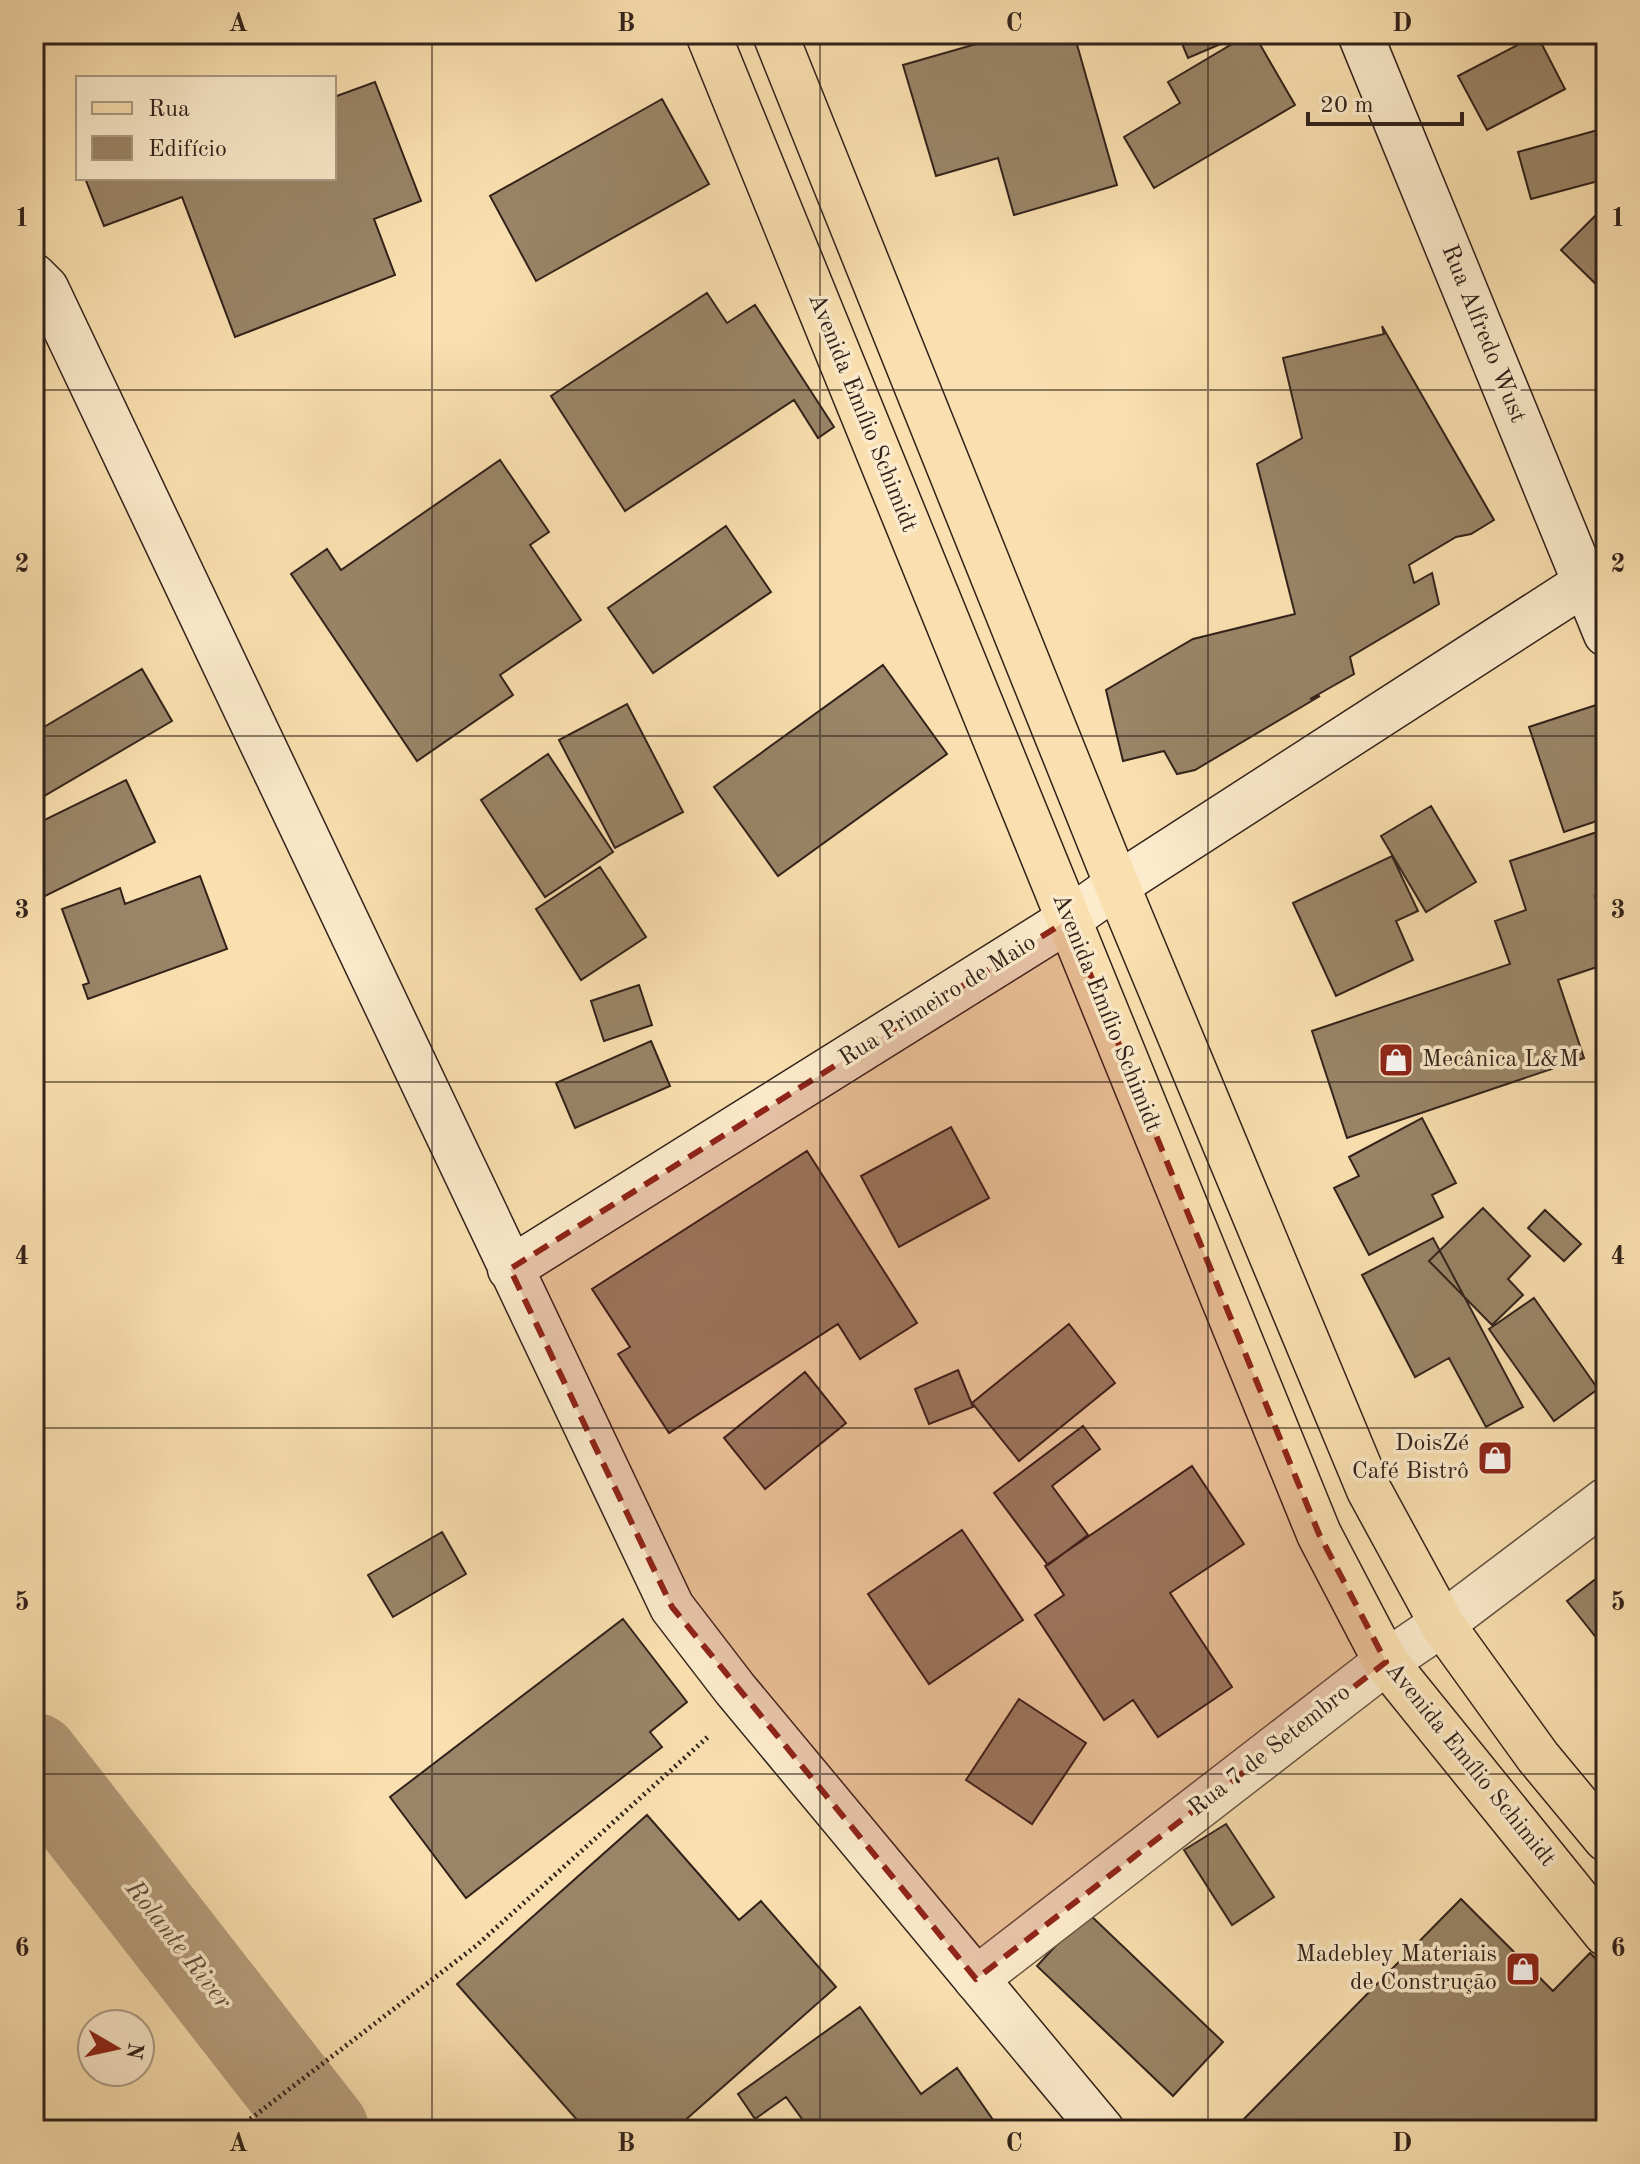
<svg xmlns="http://www.w3.org/2000/svg" width="1640" height="2164" viewBox="0 0 1640 2164" font-family="'Old Standard TT',serif">
<style>
.lines{fill:none;stroke-linecap:round;stroke-linejoin:round}
.river{stroke:#b69f7d;stroke-width:92}
.building{fill:#9a8568;stroke:#32221b;stroke-width:2}
.street-casing{stroke:#645240;stroke-width:47}
.secondary-casing{stroke:#32221b;stroke-width:47}
.primary-casing{stroke:#32221b;stroke-width:47}
.path{stroke:#32221b;stroke-width:5;stroke-dasharray:2 4;stroke-linecap:butt}
.street{stroke:#fcebcc;stroke-width:44}
.secondary{stroke:#fcebcc;stroke-width:44}
.primary{stroke:#fae0b0;stroke-width:44}
.marked{fill:#8f2418;fill-opacity:0.2;stroke:#8f2418;stroke-width:6;stroke-dasharray:16 10;stroke-linejoin:round}
.grid{fill:none;stroke:#32221b;stroke-width:2;stroke-opacity:0.55}
.labels{text-anchor:middle;dominant-baseline:central;stroke-width:7;stroke-linejoin:round;paint-order:stroke}
.street-label{font-size:24px;fill:#32221b;stroke:#fcebcc}
.poi-label{font-size:24px;fill:#32221b;stroke:#fcebcc;text-anchor:end}
.water-label{font-size:26px;font-style:italic;fill:#604e3d;stroke:#fcebcc}
.neatline{fill:none;stroke:#32221b;stroke-width:3}
.grid-label{font-size:26px;text-anchor:middle;font-weight:bold;fill:#32221b}
</style>
<rect width="100%" height="100%" fill="#fae0b0"/>
<filter id="stains"><feTurbulence type="fractalNoise" baseFrequency=".0025" numOctaves="4"/><feColorMatrix values="0 0 0 0 .2 0 0 0 0 .09 0 0 0 0 .02 0 0 0 .5 -.17"/></filter>
<radialGradient id="worn" r=".72"><stop offset=".6" stop-color="#630" stop-opacity="0"/><stop offset="1" stop-color="#630" stop-opacity=".3"/></radialGradient>
<g class="lines">
<path class="river" d="M 34,1759 L 323,2130"/>
</g>
<path class="building" d="M 1011,34 L 1074,34 L 1117,185 L 1014,215 L 998,158 L 936,176 L 903,65 Z
M 1178,34 L 1244,34 L 1188,58 Z
M 1249,34 L 1254,34 L 1295,105 L 1154,188 L 1124,137 L 1180,103 L 1168,82 Z
M 1537,35 L 1565,89 L 1487,130 L 1458,76 Z
M 375,82 L 421,201 L 374,219 L 395,275 L 235,337 L 182,197 L 104,226 L 85,178 L 334,178 L 334,97 Z
M 662,99 L 709,184 L 536,281 L 490,196 Z
M 1605,128 L 1606,179 L 1531,199 L 1518,152 Z
M 1606,205 L 1606,294 L 1561,250 Z
M 707,293 L 727,323 L 755,305 L 834,427 L 818,438 L 794,400 L 625,511 L 551,396 Z
M 1382,326 L 1494,520 L 1471,534 L 1456,537 L 1409,565 L 1414,583 L 1432,573 L 1439,604 L 1350,657 L 1354,674 L 1310,699 L 1320,696 L 1195,770 L 1177,774 L 1164,751 L 1123,761 L 1106,690 L 1193,639 L 1295,614 L 1257,464 L 1302,438 L 1283,358 L 1384,334 Z
M 500,460 L 549,532 L 530,545 L 581,620 L 500,675 L 513,695 L 417,761 L 291,574 L 327,549 L 341,570 Z
M 726,526 L 771,592 L 653,673 L 608,608 Z
M 883,665 L 947,754 L 778,876 L 714,787 Z
M 142,669 L 172,721 L 34,802 L 34,733 Z
M 627,704 L 683,812 L 615,848 L 559,740 Z
M 1596,705 L 1606,736 L 1606,818 L 1564,832 L 1529,727 Z
M 548,754 L 613,852 L 545,897 L 481,800 Z
M 126,780 L 155,842 L 41,898 L 34,883 L 34,825 Z
M 1431,806 L 1476,882 L 1426,912 L 1381,836 Z
M 1606,829 L 1606,892 L 1595,896 L 1606,929 L 1606,964 L 1558,980 L 1584,1058 L 1347,1138 L 1312,1031 L 1510,964 L 1495,921 L 1526,910 L 1510,861 Z
M 1392,856 L 1418,911 L 1396,921 L 1413,960 L 1336,996 L 1293,903 Z
M 600,867 L 646,937 L 581,980 L 536,909 Z
M 200,876 L 227,949 L 88,999 L 83,985 L 89,983 L 62,909 L 120,888 L 125,904 Z
M 639,985 L 652,1025 L 604,1041 L 591,1001 Z
M 651,1041 L 670,1086 L 575,1128 L 556,1083 Z
M 1422,1118 L 1456,1183 L 1432,1195 L 1443,1217 L 1369,1255 L 1334,1188 L 1359,1176 L 1349,1157 Z
M 951,1127 L 989,1198 L 899,1247 L 861,1176 Z
M 807,1151 L 917,1323 L 860,1359 L 838,1324 L 669,1433 L 618,1354 L 630,1347 L 592,1289 Z
M 1483,1208 L 1530,1256 L 1508,1279 L 1523,1295 L 1492,1325 L 1429,1261 Z
M 1545,1210 L 1581,1244 L 1564,1261 L 1528,1228 Z
M 1433,1238 L 1523,1407 L 1486,1427 L 1449,1358 L 1415,1377 L 1362,1275 Z
M 1534,1298 L 1598,1389 L 1554,1421 L 1489,1329 Z
M 1069,1324 L 1115,1383 L 1019,1461 L 972,1403 Z
M 958,1370 L 973,1407 L 929,1424 L 915,1389 Z
M 805,1372 L 846,1423 L 765,1489 L 724,1438 Z
M 1083,1426 L 1100,1449 L 1052,1486 L 1088,1535 L 1048,1565 L 994,1493 Z
M 1192,1466 L 1244,1544 L 1170,1593 L 1232,1687 L 1158,1737 L 1133,1700 L 1104,1720 L 1035,1615 L 1064,1595 L 1045,1566 Z
M 962,1530 L 1023,1620 L 929,1684 L 868,1594 Z
M 442,1532 L 466,1574 L 393,1617 L 368,1575 Z
M 1606,1571 L 1606,1650 L 1567,1601 Z
M 623,1619 L 687,1702 L 650,1732 L 662,1747 L 466,1898 L 390,1797 Z
M 1019,1699 L 1086,1743 L 1032,1824 L 966,1780 Z
M 647,1815 L 739,1920 L 761,1901 L 836,1987 L 674,2130 L 586,2130 L 457,1984 Z
M 1226,1824 L 1274,1897 L 1232,1925 L 1184,1850 Z
M 1461,1899 L 1553,1991 L 1590,1953 L 1606,1969 L 1606,2130 L 1233,2130 Z
M 1087,1912 L 1223,2042 L 1173,2096 L 1037,1966 Z
M 860,2007 L 921,2094 L 957,2068 L 1000,2130 L 810,2130 L 786,2097 L 755,2119 L 738,2094 Z"/>
<g class="lines">
<defs>
<path id="street" d="M 976,1979 L 1386,1662 L 1442,1624 L 1606,1500"/>
<path id="secondary" d="M 1360,34 L 1606,634
M 34,276 L 46,288 L 672,1607 L 735,1689 L 1102,2130
M 510,1269 L 1068,920 L 1117,885 L 1585,583"/>
<path id="primary" d="M 708,34 L 1319,1534 L 1386,1662 L 1606,1934
M 775,34 L 1117,885 L 1369,1490 L 1442,1624 L 1538,1757 L 1606,1839"/>
</defs>
<use href="#street" class="street-casing"/>
<use href="#secondary" class="secondary-casing"/>
<use href="#primary" class="primary-casing"/>
<path class="path" d="M 236,2130 L 476,1946 L 710,1735"/>
<use href="#street" class="street"/>
<use href="#secondary" class="secondary"/>
<use href="#primary" class="primary"/>
</g>
<path class="marked" d="M 1068,920 L 1319,1534 L 1386,1662 L 976,1979 L 672,1607 L 510,1269 Z"/>
<path class="grid" d="M 432,34 L 432,2130M 820,34 L 820,2130M 1208,34 L 1208,2130M 34,390 L 1606,390M 34,736 L 1606,736M 34,1082 L 1606,1082M 34,1428 L 1606,1428M 34,1774 L 1606,1774"/>
<defs>
<symbol id="shop-square" viewBox="-11 -11 22 22"><rect x="-9" y="-9" width="18" height="18" rx="4" fill="#8f2418" stroke="#fcebcc"/><path d="M-5-2.5h2.3a2.7 3.5 0 0 1 5.4 0H5L5.5 6h-11ZM-1.5-2.5h3a1.5 2.3 0 0 0-3 0Z" fill="#fff"/></symbol>
</defs>
<g fill-rule="evenodd">
<use href="#shop-square" x="1376" y="1040" width="40" height="40"/>
<use href="#shop-square" x="1475" y="1438" width="40" height="40"/>
<use href="#shop-square" x="1503" y="1949" width="40" height="40"/>
</g>
<g class="labels">
<g class="street-label">
<text transform="translate(1483 334) rotate(68)">Rua Alfredo Wust</text>
<text transform="translate(862 413) rotate(68)">Avenida Emílio Schimidt</text>
<text transform="translate(938 1001) rotate(-32)">Rua Primeiro de Maio</text>
<text transform="translate(1106 1013) rotate(68)">Avenida Emílio Schimidt</text>
<text transform="translate(1270 1751) rotate(-38)">Rua 7 de Setembro</text>
<text transform="translate(1470 1765) rotate(51)">Avenida Emílio Schimidt</text>
</g>
<g class="poi-label">
<text x="1422" y="1060" text-anchor="start">Mecânica L&amp;M</text>
<text x="1469" y="1444">DoisZé<tspan x="1469" dy="28">Café Bistrô</tspan></text>
<text x="1497" y="1955">Madebley Materiais<tspan x="1497" dy="28">de Construção</tspan></text>
</g>
<g class="water-label">
<text transform="translate(178 1945) rotate(52)">Rolante River</text>
</g>
</g>
<rect width="1640" height="2164" fill="none" stroke="#fae0b0" stroke-width="88"/>
<rect x="76" y="76" width="260" height="104" fill="#fcebcc" stroke="#ab9b85" stroke-width="2"/>
<rect x="92" y="102" width="40" height="12" fill="#fae0b0" stroke="#ab9b85" stroke-width="2"/>
<text x="148" y="116" font-size="24" fill="#32221b">Rua</text>
<rect x="92" y="136" width="40" height="24" fill="#9a8568" stroke="#ab9b85" stroke-width="2"/>
<text x="148" y="156" font-size="24" fill="#32221b">Edifício</text>
<g transform="translate(116 2048) rotate(99)"><circle r="38" fill="#fcebcc" stroke="#ab9b85" stroke-width="2"/>
<path d="M0-6L14 30L0 20L-14 30Z" fill="#8f2418"/>
<text y="-12" font-size="22" font-weight="bold" text-anchor="middle" fill="#32221b">N</text>
</g>
<path d="M1308 112v12h154v-12" fill="none" stroke="#32221b" stroke-width="4"/>
<text x="1320" y="112" font-size="24" fill="#32221b" stroke="#fcebcc" stroke-width="6" paint-order="stroke">20 m</text>
<rect x="44" y="44" width="1552" height="2076" class="neatline"/>
<g class="grid-label">
<text x="238" y="31">A</text>
<text x="626" y="31">B</text>
<text x="1014" y="31">C</text>
<text x="1402" y="31">D</text>
<text x="22" y="226">1</text>
<text x="1618" y="226">1</text>
<text x="22" y="572">2</text>
<text x="1618" y="572">2</text>
<text x="22" y="918">3</text>
<text x="1618" y="918">3</text>
<text x="22" y="1264">4</text>
<text x="1618" y="1264">4</text>
<text x="22" y="1610">5</text>
<text x="1618" y="1610">5</text>
<text x="22" y="1956">6</text>
<text x="1618" y="1956">6</text>
<text x="238" y="2151">A</text>
<text x="626" y="2151">B</text>
<text x="1014" y="2151">C</text>
<text x="1402" y="2151">D</text>
</g>
<rect width="100%" height="100%" filter="url(#stains)"/>
<rect width="100%" height="100%" fill="url(#worn)"/>
</svg>
